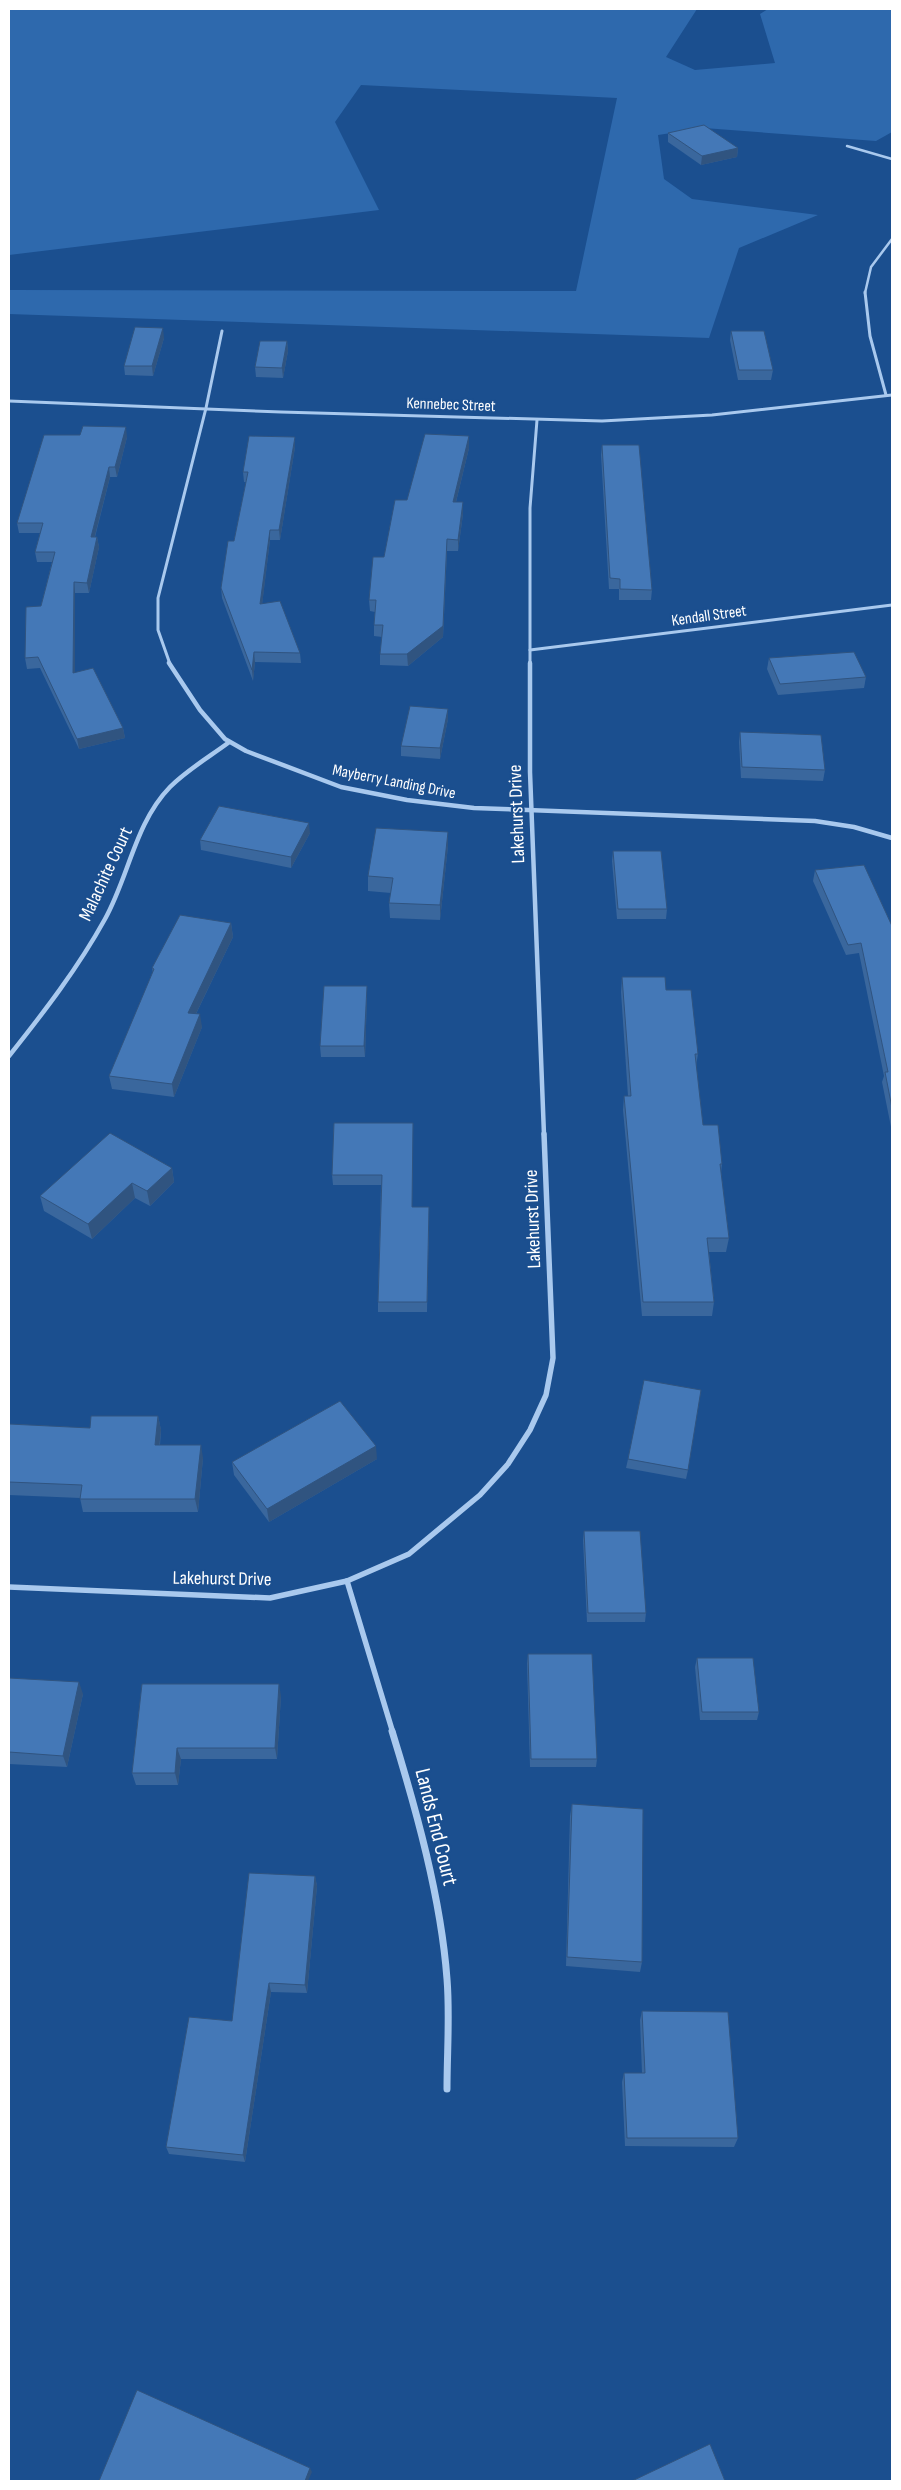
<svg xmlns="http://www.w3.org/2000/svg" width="901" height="2490" font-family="'Sofia Sans Condensed',sans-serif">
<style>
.green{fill:#2e69ad}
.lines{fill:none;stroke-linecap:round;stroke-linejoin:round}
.street-far4{stroke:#a9c9ee;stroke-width:2.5}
.street-far3{stroke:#a9c9ee;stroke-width:3}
.street-far2{stroke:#a9c9ee;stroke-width:4.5}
.street-far1{stroke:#a9c9ee;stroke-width:5.5}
.street{stroke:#a9c9ee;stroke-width:7}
.wall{fill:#3a679d}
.shaded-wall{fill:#305480}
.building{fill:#4478b7;stroke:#305480}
.labels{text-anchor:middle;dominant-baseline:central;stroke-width:4.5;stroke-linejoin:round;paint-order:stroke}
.far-street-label{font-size:16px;fill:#fff;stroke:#1b4f8f}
.street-label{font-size:19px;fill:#fff;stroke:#1b4f8f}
.near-street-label{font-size:22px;fill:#fff;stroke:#1b4f8f}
</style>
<rect width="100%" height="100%" fill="#1b4f8f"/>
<polygon class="green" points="9,9 697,9 666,57 695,70 775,63 760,14 768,9 892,9 892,132 876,141 704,128 658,135 664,179 692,199 818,215 739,248 709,338 9,314 9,290 576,291 617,98 361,85 335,122 379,210 9,255"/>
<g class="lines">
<g class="street-far4">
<polyline points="847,146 892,159"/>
<polyline points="865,293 871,267 892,239"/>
</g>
<g class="street-far3">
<polyline points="865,292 870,336 886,395"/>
<polyline points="9,401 281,412 602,421 712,415 892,395"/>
<polyline points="530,650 892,605"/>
<polyline points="170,664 158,630 158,598 206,408 222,331"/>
<polyline points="530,664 530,508 537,420"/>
</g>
<g class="street-far2">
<polyline points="169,663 200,710 225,739 246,751 341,787 407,800 474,808 815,821 854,827 892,838"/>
<polyline points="530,663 530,772 544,1135"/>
<path d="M9,1056C44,1012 78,968 105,919C129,876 135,823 170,787C187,770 209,757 228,743"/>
</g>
<g class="street-far1">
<polyline points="347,1581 393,1733"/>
<polyline points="9,1587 270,1598 347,1581 409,1554 480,1495 508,1464 530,1430 546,1395 553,1358 544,1134"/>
</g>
<path class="street" d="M392,1731C416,1809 441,1898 447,1979C450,2015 447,2053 447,2089"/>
</g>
<g class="wall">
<polygon points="668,133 738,148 737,157 701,165 668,142"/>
<polygon points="731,331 773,370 771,380 738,380 730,340"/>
<polygon points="164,338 153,376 125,375 124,366"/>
<polygon points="287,341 288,351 283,378 256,377 255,367"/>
<polygon points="127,437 117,477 110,477 95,537 97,537 99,547 89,593 75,593 75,672 123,728 125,738 79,749 40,668 27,669 25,658 41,606 52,562 37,562 35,552 40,533 19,533 17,523"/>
<polygon points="295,437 295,447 280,540 270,540 262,604 300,653 301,663 255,662 253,681 222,598 221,588 234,541 246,482 244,482 243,472"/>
<polygon points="602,445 652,590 651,600 619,600 619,589 609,589 601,455"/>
<polygon points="469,448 456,502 463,514 458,551 447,551 443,637 408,666 380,665 380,654 382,637 374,636 374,625 375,612 370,611 369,600 384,557 407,500"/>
<polygon points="769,658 866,677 864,688 778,695 767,669"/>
<polygon points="448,719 440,759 401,756 401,746"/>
<polygon points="740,732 825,770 823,781 741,778 739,742"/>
<polygon points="310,833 291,868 201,850 200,840"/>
<polygon points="448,846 440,920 390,918 389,903 391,893 368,891 368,876"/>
<polygon points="613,851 667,909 666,919 617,919 612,861"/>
<polygon points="815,870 892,926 892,1132 882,1082 884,1076 859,953 846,955 813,881"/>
<polygon points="231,923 233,937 196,1014 202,1027 174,1097 112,1089 109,1076 153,973 152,968"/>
<polygon points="622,977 666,990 698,1054 696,1066 703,1125 722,1164 721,1173 729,1238 726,1252 709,1252 714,1302 712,1316 642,1316 623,1110 624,1096 628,1096 621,992"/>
<polygon points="367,986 367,996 365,1057 321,1057 320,1046"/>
<polygon points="334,1123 412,1207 429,1217 427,1312 378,1312 378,1302 381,1185 333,1185 332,1175"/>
<polygon points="172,1168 174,1182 150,1206 135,1198 92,1239 44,1211 40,1196"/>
<polygon points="158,1416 161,1430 160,1445 203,1458 198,1512 83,1512 80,1498 9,1495 9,1424 90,1428"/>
<polygon points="377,1459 269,1522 234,1475 232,1462"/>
<polygon points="628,1459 688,1470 686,1479 626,1468"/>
<polygon points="584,1531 646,1613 645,1622 587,1622 583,1540"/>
<polygon points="528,1654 597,1759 596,1767 530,1767 527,1663"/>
<polygon points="697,1658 759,1712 757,1720 700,1720 695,1667"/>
<polygon points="9,1678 83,1694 67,1767 9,1764"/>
<polygon points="142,1684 281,1696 277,1759 181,1759 178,1785 136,1785 132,1773"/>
<polygon points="572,1804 642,1962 640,1972 566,1966 570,1816"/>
<polygon points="315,1876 317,1886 307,1993 271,1992 245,2162 169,2154 166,2147 232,2021"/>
<polygon points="642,2011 738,2138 734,2147 625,2146 622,2082 624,2073 642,2073 640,2020"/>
</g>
<g class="shaded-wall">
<polygon points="738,148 737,157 701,165 702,156"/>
<polygon points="163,328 164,338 153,376 152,366"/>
<polygon points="287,341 288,351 283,378 282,368"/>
<polygon points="126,427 127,437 117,477 115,467"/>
<polygon points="469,436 469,448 453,514 453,502"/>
<polygon points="295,437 295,447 280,540 279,530"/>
<polygon points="109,467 110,477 92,547 91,537"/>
<polygon points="463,502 463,514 458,551 458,540"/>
<polygon points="270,530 270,540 261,614 260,604"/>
<polygon points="97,537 99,547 89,593 87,583"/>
<polygon points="447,539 443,637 408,666 407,654"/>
<polygon points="74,582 75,593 75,683 73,673"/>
<polygon points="254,652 255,662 253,681 252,670"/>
<polygon points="448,709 448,719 440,759 440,748"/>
<polygon points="123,728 125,738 79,749 77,739"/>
<polygon points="309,823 310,833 291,868 291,857"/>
<polygon points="448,832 448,846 440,920 440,905"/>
<polygon points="231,923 233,937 190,1026 188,1013"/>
<polygon points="367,986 367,996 365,1057 364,1046"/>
<polygon points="200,1014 202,1027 174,1097 172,1084"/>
<polygon points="172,1168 174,1182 150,1206 147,1191"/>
<polygon points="132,1183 135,1198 92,1239 88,1224"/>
<polygon points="158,1416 161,1430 158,1458 155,1445"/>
<polygon points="201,1445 203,1458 198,1512 195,1499"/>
<polygon points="376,1446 377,1459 269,1522 267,1509"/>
<polygon points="79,1682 83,1694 67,1767 63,1756"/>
<polygon points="279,1684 281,1696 277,1759 275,1748"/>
<polygon points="177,1748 181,1759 178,1785 175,1773"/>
<polygon points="315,1876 317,1886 307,1993 305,1985"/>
<polygon points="269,1983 271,1992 245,2162 243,2155"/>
<polygon points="310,2468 312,2472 308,2481 305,2481"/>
</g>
<g class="building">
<polygon points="704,125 738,148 702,156 668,133"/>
<polygon points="135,327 163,328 152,366 124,366"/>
<polygon points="731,331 764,331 773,370 739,370"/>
<polygon points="260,341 287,341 282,368 255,367"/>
<polygon points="83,426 126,427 115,467 109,467 91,537 97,537 87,583 74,582 73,673 93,668 123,728 77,739 38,657 25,658 26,607 41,606 55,552 35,552 43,523 17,523 44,435 80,435"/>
<polygon points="425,434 469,436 453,502 463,502 458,540 447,539 443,626 407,654 380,654 383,625 374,625 376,600 369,600 373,557 384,557 395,500 407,500"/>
<polygon points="249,436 295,437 279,530 270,530 260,604 280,601 300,653 254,652 252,670 221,588 228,541 234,541 248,472 243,472"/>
<polygon points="602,445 639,445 652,590 620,589 620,579 610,578"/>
<polygon points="854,652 866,677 780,684 769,658"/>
<polygon points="410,706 448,709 440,748 401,746"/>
<polygon points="740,732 821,735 825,770 742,767"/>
<polygon points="219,806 309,823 291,857 200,840"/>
<polygon points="376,828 448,832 440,905 389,903 393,878 368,876"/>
<polygon points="613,851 661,851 667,909 618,909"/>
<polygon points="864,865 892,926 892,1108 885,1072 888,1072 861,943 848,945 815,870"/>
<polygon points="180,915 231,923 188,1013 200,1014 172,1084 109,1076 154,969 152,968"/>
<polygon points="622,977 665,977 666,990 691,990 698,1054 695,1054 703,1125 718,1125 722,1164 720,1164 729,1238 707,1238 714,1302 643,1302 624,1096 631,1096"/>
<polygon points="324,986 367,986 364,1046 320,1046"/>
<polygon points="334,1123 413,1123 412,1207 429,1207 427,1302 378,1302 382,1175 332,1175"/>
<polygon points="110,1133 172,1168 147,1191 132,1183 88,1224 40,1196"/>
<polygon points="644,1380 701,1390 688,1470 628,1459"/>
<polygon points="340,1401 376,1446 267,1509 232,1462"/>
<polygon points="91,1416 158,1416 155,1445 201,1445 195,1499 80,1499 82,1485 9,1482 9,1424 90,1428"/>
<polygon points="584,1531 640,1531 646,1613 588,1613"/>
<polygon points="528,1654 592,1654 597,1759 531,1759"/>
<polygon points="697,1658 753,1658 759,1712 702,1712"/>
<polygon points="9,1678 79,1682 63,1756 9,1752"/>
<polygon points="142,1684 279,1684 275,1748 177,1748 175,1773 132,1773"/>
<polygon points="572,1804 643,1809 642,1962 567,1957"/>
<polygon points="249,1873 315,1876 305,1985 269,1983 243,2155 166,2147 189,2017 232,2021"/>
<polygon points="642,2011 728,2012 738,2138 627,2138 624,2073 645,2073"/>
<polygon points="137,2390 310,2468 305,2481 99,2481"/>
<polygon points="710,2444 725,2481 632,2481"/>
</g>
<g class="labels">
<g class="far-street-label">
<text transform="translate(451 405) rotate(2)">Kennebec Street</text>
<text transform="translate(709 616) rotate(-8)">Kendall Street</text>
<text transform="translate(394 782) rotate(11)">Mayberry Landing Drive</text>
</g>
<g class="street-label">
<text transform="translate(517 814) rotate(-92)">Lakehurst Drive</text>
<text transform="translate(106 874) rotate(-65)">Malachite Court</text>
<text transform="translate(533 1219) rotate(-92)">Lakehurst Drive</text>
<text transform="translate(222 1579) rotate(1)">Lakehurst Drive</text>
</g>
<g class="near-street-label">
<text transform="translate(436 1827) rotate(76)">Lands End Court</text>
</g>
</g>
<rect width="901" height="2490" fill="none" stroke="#ffffff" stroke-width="20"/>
</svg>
